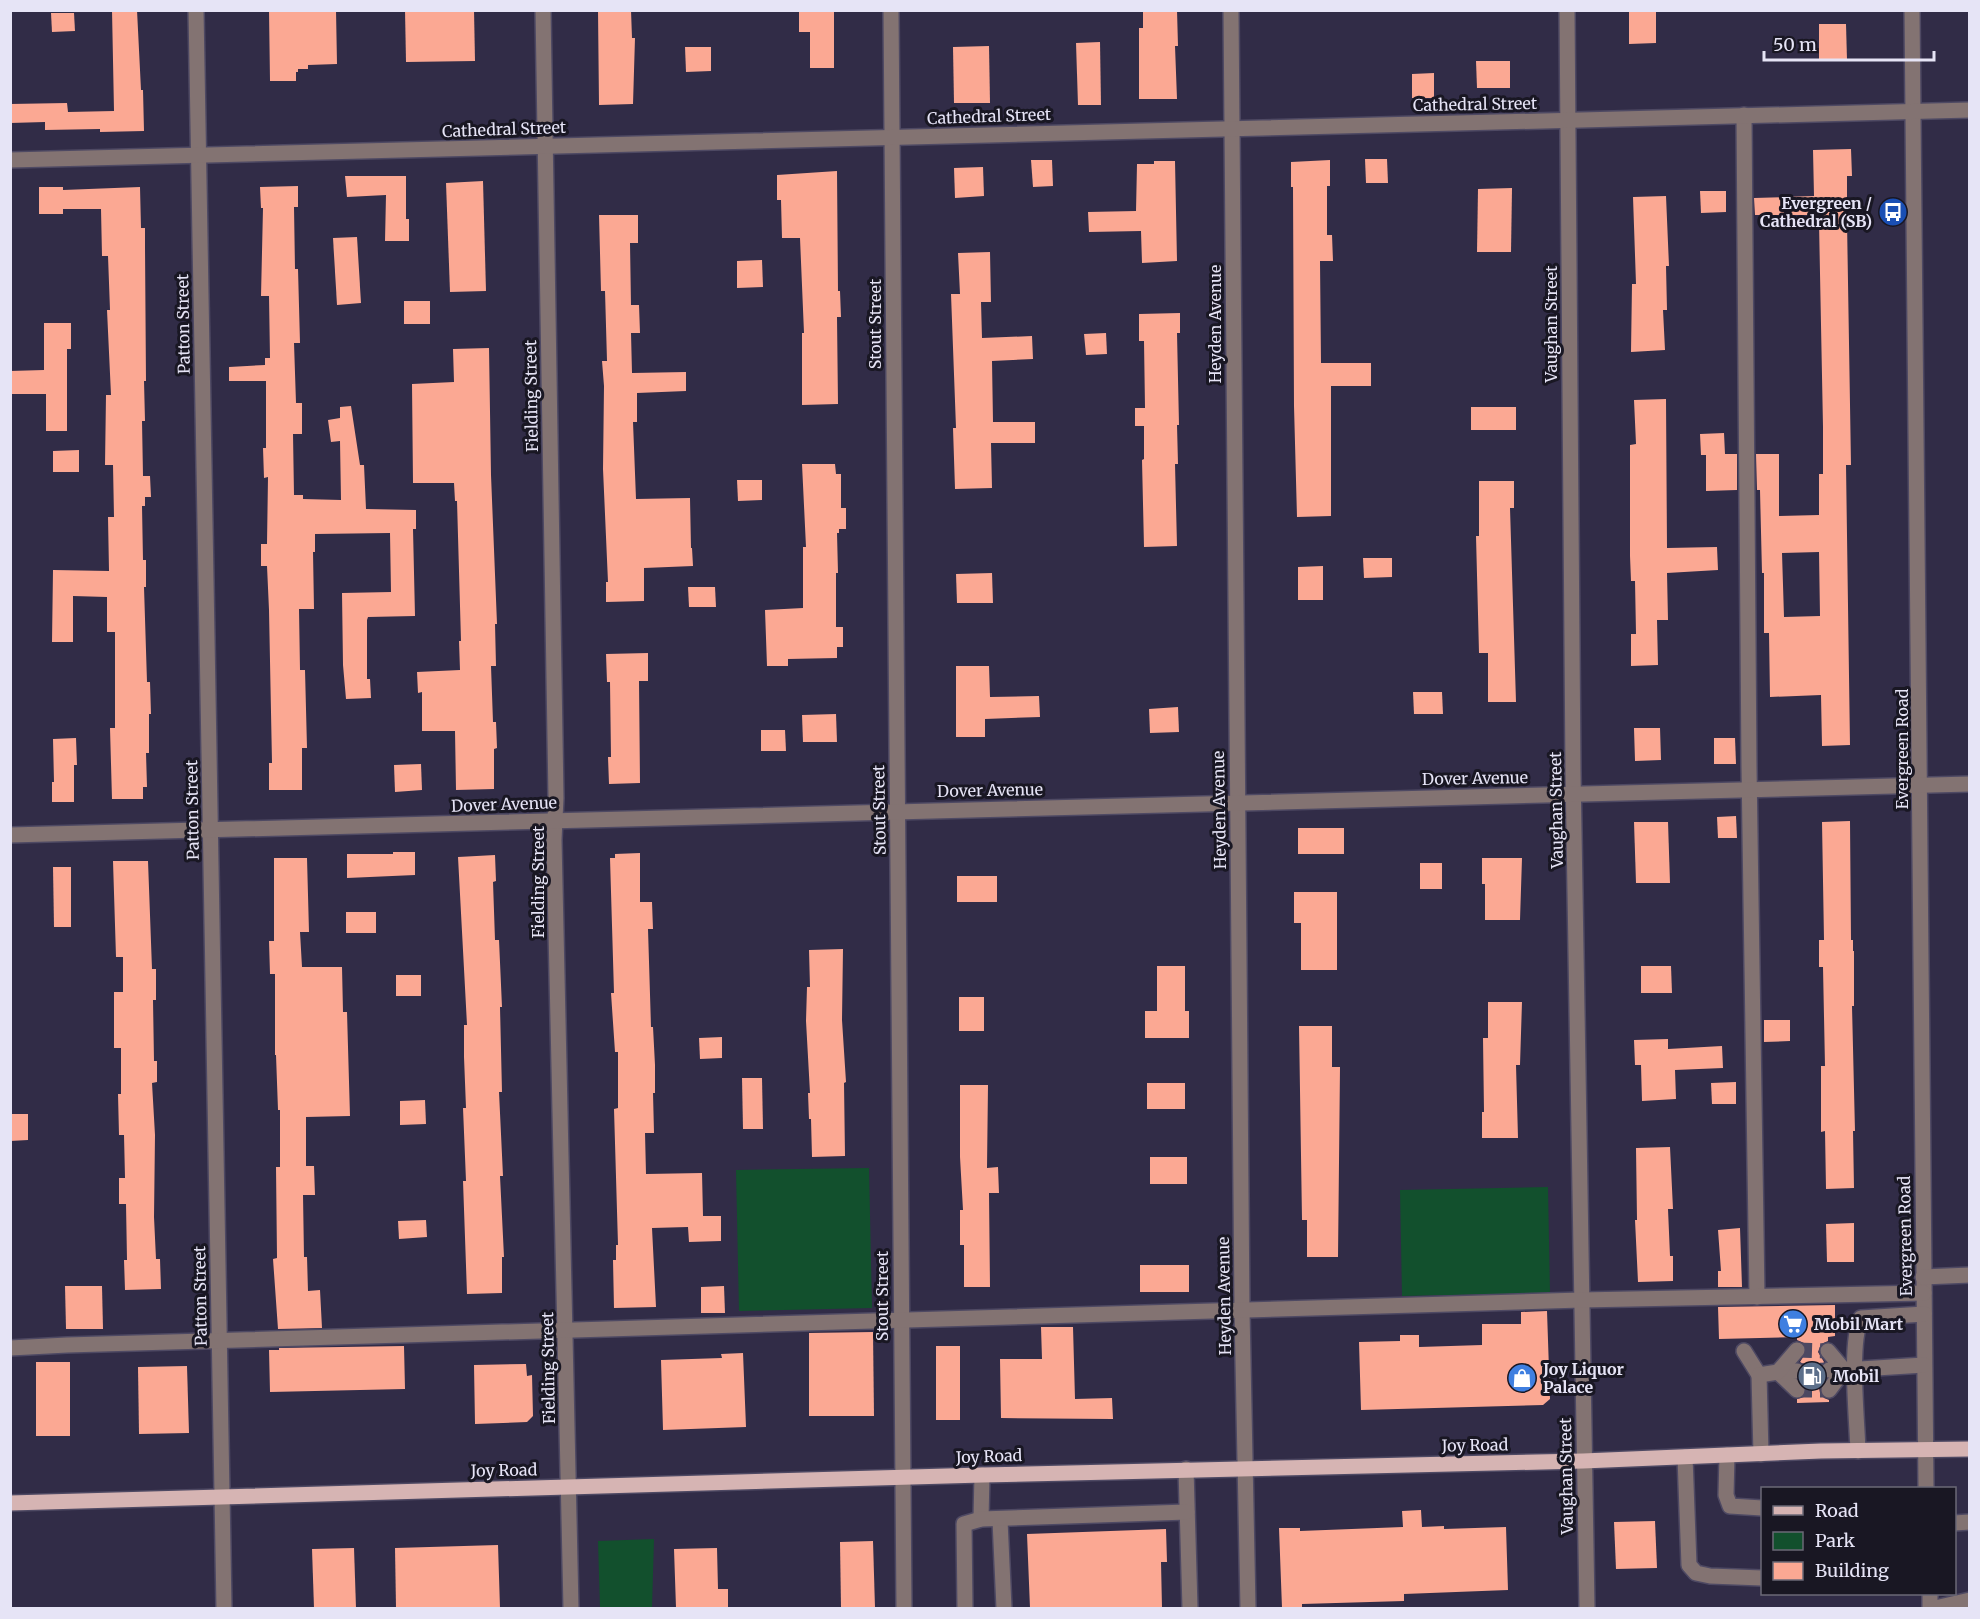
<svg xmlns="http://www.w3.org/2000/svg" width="1980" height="1619" font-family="Merriweather,serif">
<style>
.green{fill:#12502d}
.building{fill:#fba893;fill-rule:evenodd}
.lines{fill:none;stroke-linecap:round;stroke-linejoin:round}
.minor-tunnel{stroke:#4c4861;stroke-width:15;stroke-dasharray:15 8;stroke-linecap:butt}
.minor-casing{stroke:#4e4963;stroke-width:18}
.major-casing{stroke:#4e4963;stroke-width:18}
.minor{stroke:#837372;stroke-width:15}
.major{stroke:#d6b4b3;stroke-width:15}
.labels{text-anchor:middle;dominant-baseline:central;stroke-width:6;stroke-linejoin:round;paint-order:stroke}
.street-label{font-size:16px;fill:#e6e4f6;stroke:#191723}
.poi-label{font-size:16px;font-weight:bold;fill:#e6e4f6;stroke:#191723;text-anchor:start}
</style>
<rect width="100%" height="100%" fill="#312c47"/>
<g class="green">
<polygon points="869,1168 872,1308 739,1311 736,1170"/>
<polygon points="1548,1187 1550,1293 1402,1296 1400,1190"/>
<polygon points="654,1539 652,1608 600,1608 598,1541"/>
</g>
<g class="building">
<polygon points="112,10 137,10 141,90 143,90 144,131 100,132 100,129 45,130 45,122 10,123 10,104 67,103 68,112 114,111"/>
<polygon points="269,10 336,10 337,64 308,65 308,69 298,69 298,72 296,72 296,81 270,81"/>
<polygon points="405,10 474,10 475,61 406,62"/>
<polygon points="598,10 631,10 632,38 635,38 633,104 599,105"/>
<polygon points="799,10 834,10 834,68 810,68 810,32 799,32"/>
<polygon points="1143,10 1177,10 1178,46 1175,46 1177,99 1139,99 1139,28 1143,28"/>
<polygon points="1656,10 1656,43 1629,44 1629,11"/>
<polygon points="51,13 74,13 75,31 52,32"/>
<polygon points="1819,24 1846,24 1847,60 1819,60"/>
<polygon points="1100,42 1101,105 1078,105 1076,43"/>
<polygon points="989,46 990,103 954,103 953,47"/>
<polygon points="685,47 711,47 711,71 686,72"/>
<polygon points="1476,61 1510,61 1510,88 1477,88"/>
<polygon points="1434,73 1434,98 1412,98 1412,74"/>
<path d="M1851,149L1852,176H1847V221L1851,465H1846L1850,745L1822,746L1821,695L1770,697L1769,633H1764V573H1762L1760,490H1757L1756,454H1779V516L1819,515V474H1823V427L1819,222H1810V215H1755L1754,198L1814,196L1813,150ZM1819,552L1820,616L1784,617L1782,553Z"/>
<polygon points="1365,159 1387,159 1388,183 1366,183"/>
<polygon points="1031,160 1052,160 1053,186 1033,187"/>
<polygon points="1330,160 1330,186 1327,186 1327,235 1332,235 1333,261 1320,261 1321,363 1371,363 1371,386 1331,386 1331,516 1297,517 1294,406 1293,187 1291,187 1291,162"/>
<polygon points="1154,161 1175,161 1177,261 1142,263 1141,231 1089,232 1088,212 1136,211 1137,164 1154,164"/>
<polygon points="983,167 984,196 955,198 954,168"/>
<polygon points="837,171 838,291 840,291 841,317 837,317 838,404 802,405 802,333 804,333 800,238 782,238 781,200 777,200 777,175"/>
<polygon points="345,176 406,176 406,219 409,219 409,241 385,241 386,195 347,197"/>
<polygon points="483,181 486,291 450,292 446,183"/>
<polygon points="298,186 298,207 294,207 295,269 298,269 300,343 294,343 296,403 302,403 302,434 293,434 294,495 303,495 303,499 341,500 340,441 331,442 328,420 340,418 340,407 351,406 360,465 364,465 366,509 416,510 416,529 413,529 415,616 368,617 367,620 367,679 370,679 371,698 346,699 343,665 342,593 391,592 390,533 315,534 315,552 313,552 314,609 299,609 300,670 305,670 307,748 302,748 302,790 269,790 269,763 272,763 269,610 267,566 261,566 261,544 267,544 268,477 264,478 263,448 266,448 266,381 229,381 229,367 265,365 265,358 270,358 269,296 261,296 263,208 261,208 260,187"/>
<polygon points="39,187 63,187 63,190 140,187 141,228 145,228 145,247 146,381 144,381 145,421 142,421 143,476 150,476 151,497 145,497 145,506 142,506 143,560 146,560 146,587 144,587 147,682 150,682 151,714 149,714 149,753 146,753 147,787 143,787 143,799 112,799 110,728 115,728 115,632 107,632 107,597 73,596 73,642 52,642 53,570 109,571 108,517 114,517 113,465 105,465 106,395 111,395 107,310 110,310 108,256 102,256 101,209 63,209 63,214 39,214"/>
<polygon points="1512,188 1511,252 1477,252 1478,189"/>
<polygon points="1700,191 1726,191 1726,212 1701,213"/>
<polygon points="1666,196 1669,266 1666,266 1667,310 1663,310 1665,350 1631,352 1632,284 1636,284 1633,197"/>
<polygon points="599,215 638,215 638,243 630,243 631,305 639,305 640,333 631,333 632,373 686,372 686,391 637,393 637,422 633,422 636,499 690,498 691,548 692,548 693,566 644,568 644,601 606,602 606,582 608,582 603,469 604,386 602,361 607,361 605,291 601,291"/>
<polygon points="357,237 361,303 337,305 333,238"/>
<polygon points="990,252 991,302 981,302 982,338 1032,336 1033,359 992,361 993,422 1035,422 1035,443 991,443 992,488 955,489 953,428 956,428 951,294 960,294 958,253"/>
<polygon points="762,260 763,287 737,288 737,261"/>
<rect x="404" y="301" width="26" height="23"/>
<polygon points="1180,313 1180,333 1177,333 1179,425 1177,425 1178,464 1175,464 1177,546 1144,547 1142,460 1144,459 1144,426 1135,426 1135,408 1145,408 1144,341 1139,341 1139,314"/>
<polygon points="44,323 71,323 71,349 67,349 67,431 46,431 46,394 10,394 10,371 44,370"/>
<polygon points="1106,333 1107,354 1086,355 1084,334"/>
<polygon points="489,348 491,475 497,624 495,624 496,666 491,666 493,722 496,722 497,748 494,749 494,789 456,790 455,731 422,731 422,692 418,693 417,672 460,670 459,641 461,641 457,501 455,501 454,483 413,483 412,384 454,382 453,349"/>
<polygon points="1666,399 1667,548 1717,547 1718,570 1667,573 1668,620 1657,620 1658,665 1631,666 1631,634 1636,634 1635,581 1631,581 1630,556 1630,445 1636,444 1634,400"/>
<rect x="1471" y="407" width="45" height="23"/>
<polygon points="1724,433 1725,454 1737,454 1737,490 1706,491 1706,455 1701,455 1700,434"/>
<polygon points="79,450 79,472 53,472 53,451"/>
<polygon points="802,464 835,464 836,474 841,474 841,508 846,508 846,529 839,529 839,533 837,533 838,573 836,573 836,627 843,627 843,647 837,647 837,658 788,659 788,666 767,666 765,610 803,608 803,547 806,547"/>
<polygon points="737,480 762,480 762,500 738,501"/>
<polygon points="1479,481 1514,481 1514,508 1510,508 1516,702 1488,702 1488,653 1479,653 1476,536 1479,536"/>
<polygon points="1363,558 1392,558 1392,577 1364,578"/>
<polygon points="1323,566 1323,600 1298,600 1298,567"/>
<polygon points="992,573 993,603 957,603 956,574"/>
<polygon points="688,587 715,587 716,607 689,607"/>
<polygon points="648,653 648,681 639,681 640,783 609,784 608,757 611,757 610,682 607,682 606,654"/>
<polygon points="956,666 989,666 990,697 1039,696 1040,717 985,719 985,737 956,737"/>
<polygon points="1413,692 1442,692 1443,714 1414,714"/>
<polygon points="1178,707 1179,732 1150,733 1149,709"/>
<polygon points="836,714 837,742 803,742 802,715"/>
<polygon points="1634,728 1660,728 1661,760 1635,761"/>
<polygon points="761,730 785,730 786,751 761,751"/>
<polygon points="76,738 77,765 74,765 74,802 52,802 52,782 54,782 53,739"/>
<polygon points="1714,738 1735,738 1736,764 1714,764"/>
<polygon points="421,764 422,790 395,792 394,765"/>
<polygon points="1736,816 1737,838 1718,838 1717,817"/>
<polygon points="1850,821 1851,940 1853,940 1853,951 1854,951 1854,1006 1852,1006 1855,1131 1853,1131 1854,1188 1826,1189 1825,1131 1821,1132 1821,1066 1825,1066 1823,967 1819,967 1819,940 1824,940 1822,822"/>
<polygon points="1634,822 1668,822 1670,883 1636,883"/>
<rect x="1298" y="828" width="46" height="26"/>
<polygon points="393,852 415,852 415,875 347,878 347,854 393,854"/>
<polygon points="640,853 640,902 652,902 653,929 648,929 651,1027 653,1027 655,1065 655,1093 653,1093 654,1133 645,1133 646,1174 702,1173 703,1216 721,1216 721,1241 689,1242 688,1227 652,1228 656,1307 614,1308 613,1260 616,1260 616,1245 618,1245 614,1109 618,1108 618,1052 615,1052 611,993 614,993 610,858 615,858 615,854"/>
<polygon points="495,855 496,881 493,882 495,940 499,940 502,1007 500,1007 502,1092 499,1092 503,1176 500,1176 504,1257 502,1257 502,1293 467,1294 463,1181 466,1181 463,1108 466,1108 464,1057 464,1025 467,1025 458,857"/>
<polygon points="274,858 307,858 309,932 300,932 302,967 342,967 343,1012 347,1012 350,1116 306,1117 306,1166 314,1166 315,1195 303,1195 304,1257 307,1257 308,1291 320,1290 322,1328 278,1329 273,1259 277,1258 276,1167 280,1167 280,1110 278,1110 276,1055 275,1055 275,974 270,974 269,941 274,941"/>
<polygon points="1482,858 1522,858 1520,920 1485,920 1485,884 1482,884"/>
<polygon points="113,861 148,861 152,969 156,969 156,1000 153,1000 154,1061 157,1061 157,1082 152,1083 155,1135 154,1217 156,1259 160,1259 161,1289 125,1290 124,1260 127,1260 126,1204 119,1204 119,1178 125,1178 124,1135 119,1135 118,1094 121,1094 121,1048 114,1048 114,992 123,992 123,957 116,957"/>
<rect x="1420" y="863" width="22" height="26"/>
<polygon points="53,867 71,867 71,927 54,927"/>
<rect x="957" y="876" width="40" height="26"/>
<polygon points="1294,892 1337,892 1337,970 1301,970 1301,923 1294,923"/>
<rect x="346" y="912" width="30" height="21"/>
<polygon points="843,949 842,1020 846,1082 844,1083 845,1156 812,1157 811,1119 809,1119 808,1093 810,1093 806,1021 807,987 810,987 809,950"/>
<polygon points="1157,966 1185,966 1185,1011 1189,1011 1189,1038 1145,1038 1145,1011 1157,1011"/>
<polygon points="1641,966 1671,966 1672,993 1641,993"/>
<rect x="396" y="975" width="25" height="21"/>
<rect x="959" y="997" width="25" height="34"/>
<polygon points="1488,1002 1522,1002 1520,1065 1516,1065 1518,1138 1482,1138 1482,1112 1484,1112 1483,1038 1488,1038"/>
<polygon points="1764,1020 1790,1020 1790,1041 1764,1042"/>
<polygon points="1299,1026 1332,1026 1332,1067 1340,1067 1338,1257 1307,1257 1307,1220 1302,1220"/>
<polygon points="722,1037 722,1058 700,1059 699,1038"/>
<polygon points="1668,1039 1668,1049 1722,1046 1723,1068 1675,1070 1676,1099 1642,1101 1641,1065 1635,1065 1634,1040"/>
<polygon points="742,1078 762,1078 763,1129 743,1129"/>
<polygon points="1736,1082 1736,1104 1712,1104 1711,1083"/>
<rect x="1147" y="1083" width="38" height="26"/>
<polygon points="960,1085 988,1085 987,1168 998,1167 999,1193 989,1193 990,1287 964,1287 964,1245 960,1245 960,1210 963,1210 960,1157"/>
<polygon points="425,1100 426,1124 400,1125 400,1101"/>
<polygon points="10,1114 28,1114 28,1140 10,1141"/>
<polygon points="1670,1147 1673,1209 1668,1209 1670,1256 1673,1256 1673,1281 1638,1282 1635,1220 1637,1220 1636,1148"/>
<rect x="1150" y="1157" width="37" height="27"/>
<polygon points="426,1220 427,1237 399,1239 398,1221"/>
<polygon points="1854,1223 1854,1262 1827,1262 1826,1224"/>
<polygon points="1740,1228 1742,1287 1718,1287 1718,1271 1721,1271 1718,1230"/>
<rect x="1140" y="1265" width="49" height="27"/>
<polygon points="65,1286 102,1286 103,1329 66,1329"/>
<polygon points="724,1286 725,1313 701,1313 701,1287"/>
<polygon points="1835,1305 1835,1336 1828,1337 1828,1341 1821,1344 1818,1352 1824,1362 1819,1371 1825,1379 1819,1388 1820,1393 1824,1398 1829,1400 1829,1402 1797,1403 1797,1399 1804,1397 1807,1392 1806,1387 1800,1380 1805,1376 1807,1370 1805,1365 1800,1362 1807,1351 1804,1343 1797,1340 1797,1337 1719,1339 1718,1307"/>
<polygon points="1547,1311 1550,1399 1543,1405 1361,1410 1359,1342 1400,1341 1400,1335 1419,1335 1419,1347 1482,1345 1482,1324 1521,1324 1521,1312"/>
<polygon points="1041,1327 1073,1327 1075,1399 1112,1398 1113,1419 1001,1418 1000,1359 1042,1359"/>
<polygon points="873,1332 874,1416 809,1416 809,1333"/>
<polygon points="404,1346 405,1389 270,1392 269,1350 279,1350 279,1348"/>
<rect x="936" y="1346" width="24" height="74"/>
<polygon points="743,1353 746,1427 663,1430 661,1360 722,1358 721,1354"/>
<rect x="36" y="1362" width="34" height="74"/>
<polygon points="526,1364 527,1376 532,1375 533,1416 527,1422 475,1424 474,1365"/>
<polygon points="187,1366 189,1433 139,1434 138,1367"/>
<polygon points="1421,1510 1422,1527 1444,1526 1444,1529 1506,1527 1508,1590 1404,1594 1404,1601 1302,1604 1302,1608 1282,1608 1279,1528 1300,1528 1300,1531 1403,1527 1402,1511"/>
<polygon points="1655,1521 1657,1568 1616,1569 1614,1522"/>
<polygon points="1166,1529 1167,1562 1161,1562 1162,1608 1030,1608 1027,1534"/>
<polygon points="873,1541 875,1608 841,1608 840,1542"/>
<polygon points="498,1545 500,1608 396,1608 395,1548"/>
<polygon points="354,1548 356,1608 314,1608 312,1549"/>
<polygon points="717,1548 718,1589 728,1589 728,1608 676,1608 674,1549"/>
</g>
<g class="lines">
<g class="minor-tunnel">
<polyline points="1797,1350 1828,1351"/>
<polyline points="1797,1371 1829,1370"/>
<polyline points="1797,1390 1829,1390"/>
</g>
<g class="minor-casing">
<g id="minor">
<polyline points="196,10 224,1608"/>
<polyline points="543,10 556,798 554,840 571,1608"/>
<polyline points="891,10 904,1608"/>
<polyline points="1231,10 1242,1311 1248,1608"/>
<polyline points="1567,10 1573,772 1587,1608"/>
<polyline points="1912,10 1926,1488"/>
<polyline points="1744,115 1749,767 1757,1297"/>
<polyline points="10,160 1970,110"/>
<polyline points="10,835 1970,784"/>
<polyline points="1923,1277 1970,1275"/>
<polyline points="10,1348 67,1345 1581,1300 1924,1293"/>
<polyline points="1744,1351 1759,1375"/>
<polyline points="1828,1351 1844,1370 1829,1370"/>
<polyline points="1797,1371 1778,1372 1797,1390"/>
<polyline points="1829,1390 1844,1370 1924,1365"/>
<path d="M1858,1451C1857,1419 1849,1344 1861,1318L1924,1314"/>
<polyline points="1761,1454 1759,1375 1778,1372 1797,1350"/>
<polyline points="1727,1455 1726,1495 1730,1506 1762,1508"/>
<polyline points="1685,1457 1689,1565 1696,1573 1710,1576 1762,1578"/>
<polyline points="1186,1469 1190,1608"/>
<polyline points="981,1519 982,1475"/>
<polyline points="1000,1520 1004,1608"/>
<polyline points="1954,1523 1970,1522"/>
<polyline points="1930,1594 1930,1608"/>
<polyline points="965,1608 964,1524 981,1519 1187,1512"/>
<polyline points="1935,1608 1970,1600"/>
</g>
</g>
<g class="major-casing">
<polyline id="major" points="10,1503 982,1475 1583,1461 1821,1451 1970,1449"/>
</g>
<use href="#minor" class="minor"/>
<use href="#major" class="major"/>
</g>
<defs>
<g id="bus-disc" transform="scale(1.5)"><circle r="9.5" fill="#1a4fb4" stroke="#191723"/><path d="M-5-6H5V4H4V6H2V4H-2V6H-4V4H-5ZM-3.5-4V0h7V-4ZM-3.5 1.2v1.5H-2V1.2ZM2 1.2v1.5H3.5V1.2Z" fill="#fff"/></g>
<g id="supermarket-disc" transform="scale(1.5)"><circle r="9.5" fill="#3f7fe0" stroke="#191723"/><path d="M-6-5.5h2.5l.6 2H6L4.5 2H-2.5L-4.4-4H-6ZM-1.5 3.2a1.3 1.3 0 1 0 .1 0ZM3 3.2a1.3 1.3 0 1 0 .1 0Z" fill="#fff"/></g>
<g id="fuel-disc" transform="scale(1.5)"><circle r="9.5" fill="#5c6f8a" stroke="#191723"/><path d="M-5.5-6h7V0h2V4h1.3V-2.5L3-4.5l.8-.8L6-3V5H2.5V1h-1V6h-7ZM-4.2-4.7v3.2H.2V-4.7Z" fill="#fff"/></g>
<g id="shop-disc" transform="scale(1.5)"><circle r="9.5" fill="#3f7fe0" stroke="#191723"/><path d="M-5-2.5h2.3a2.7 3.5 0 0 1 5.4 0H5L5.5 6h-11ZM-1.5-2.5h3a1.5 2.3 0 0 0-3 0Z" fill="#fff"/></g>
</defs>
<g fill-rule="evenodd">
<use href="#bus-disc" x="1893" y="212"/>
<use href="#supermarket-disc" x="1793" y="1324"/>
<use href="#fuel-disc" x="1812" y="1376"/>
<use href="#shop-disc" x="1522" y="1378"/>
</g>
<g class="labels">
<g class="street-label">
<text transform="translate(1475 104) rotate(-1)">Cathedral Street</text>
<text transform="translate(989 116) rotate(-2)">Cathedral Street</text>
<text transform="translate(504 129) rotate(-2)">Cathedral Street</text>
<text transform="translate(183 324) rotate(-91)">Patton Street</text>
<text transform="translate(875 324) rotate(-90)">Stout Street</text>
<text transform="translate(1215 324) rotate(-90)">Heyden Avenue</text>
<text transform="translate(1551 324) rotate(-90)">Vaughan Street</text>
<text transform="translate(531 396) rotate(-91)">Fielding Street</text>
<text transform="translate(1902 749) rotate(-90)">Evergreen Road</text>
<text transform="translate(1475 778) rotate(-1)">Dover Avenue</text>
<text transform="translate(990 790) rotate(-1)">Dover Avenue</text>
<text transform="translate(504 804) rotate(-2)">Dover Avenue</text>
<text transform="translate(192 810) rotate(-91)">Patton Street</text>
<text transform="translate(879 810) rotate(-91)">Stout Street</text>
<text transform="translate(1219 810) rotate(-91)">Heyden Avenue</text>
<text transform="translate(1556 810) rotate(-91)">Vaughan Street</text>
<text transform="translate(538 882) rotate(-90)">Fielding Street</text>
<text transform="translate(1905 1236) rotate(-91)">Evergreen Road</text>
<text transform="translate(200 1296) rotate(-91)">Patton Street</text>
<text transform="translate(882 1296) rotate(-90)">Stout Street</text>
<text transform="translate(1224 1296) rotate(-91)">Heyden Avenue</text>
<text transform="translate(548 1368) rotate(-91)">Fielding Street</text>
<text transform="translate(1475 1445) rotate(-1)">Joy Road</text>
<text transform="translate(989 1456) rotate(-2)">Joy Road</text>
<text transform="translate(504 1470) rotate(-1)">Joy Road</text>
<text transform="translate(1566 1476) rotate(-91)">Vaughan Street</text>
</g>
<g class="poi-label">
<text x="1872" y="203" text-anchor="end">Evergreen /<tspan x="1872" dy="18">Cathedral (SB)</tspan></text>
<text x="1814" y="1324">Mobil Mart</text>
<text x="1543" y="1369">Joy Liquor<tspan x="1543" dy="18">Palace</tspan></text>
<text x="1833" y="1376">Mobil</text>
</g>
</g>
<rect width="1980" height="1619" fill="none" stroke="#e6e4f6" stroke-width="24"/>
<rect x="1761" y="1487" width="195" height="108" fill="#191723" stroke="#6b6977" stroke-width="1.5"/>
<rect x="1773" y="1506" width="30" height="9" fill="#d6b4b3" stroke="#6b6977" stroke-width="1.5"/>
<text x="1815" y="1517" font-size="18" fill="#e6e4f6">Road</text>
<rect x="1773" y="1532" width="30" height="18" fill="#12502d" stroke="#6b6977" stroke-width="1.5"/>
<text x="1815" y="1547" font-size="18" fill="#e6e4f6">Park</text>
<rect x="1773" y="1562" width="30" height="18" fill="#fba893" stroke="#6b6977" stroke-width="1.5"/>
<text x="1815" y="1577" font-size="18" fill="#e6e4f6">Building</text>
<path d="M1764 51v9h170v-9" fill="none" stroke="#e6e4f6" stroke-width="3"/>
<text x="1773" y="51" font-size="18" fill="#e6e4f6" stroke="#191723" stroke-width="4.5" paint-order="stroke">50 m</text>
</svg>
